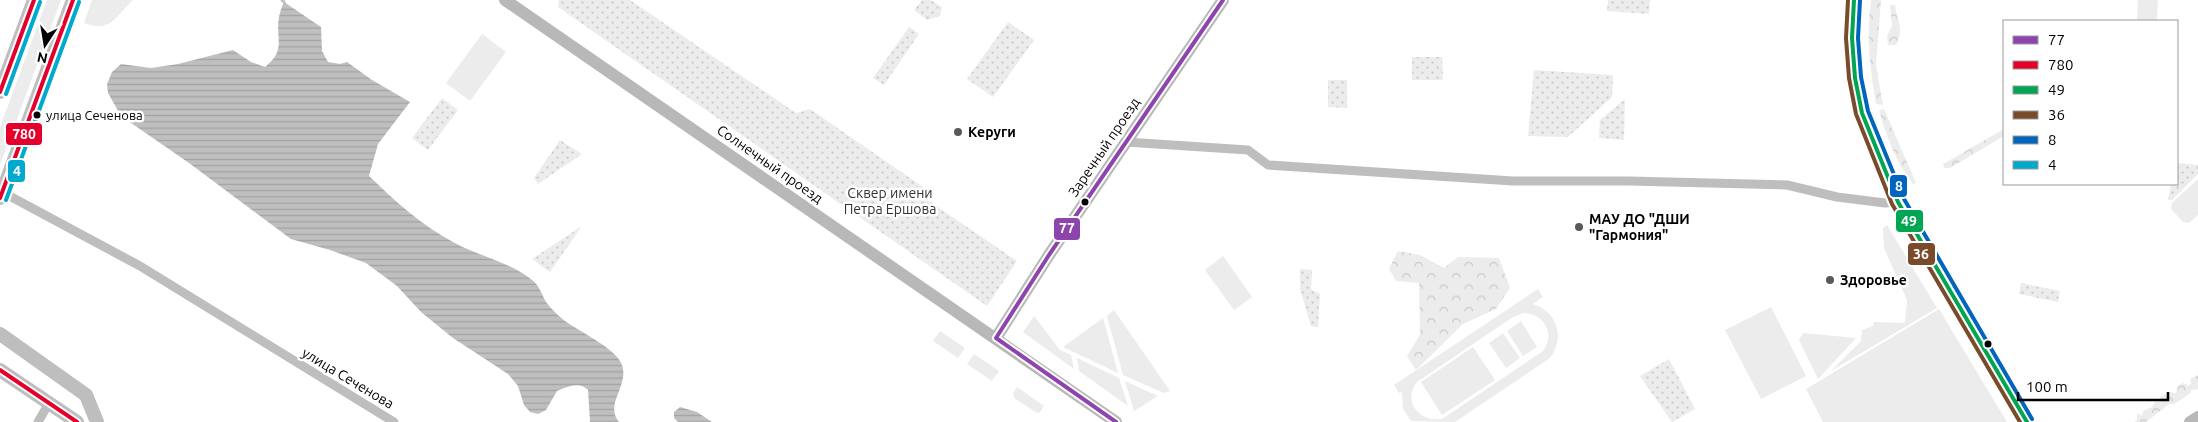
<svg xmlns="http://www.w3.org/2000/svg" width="2198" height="422" font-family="Ubuntu,sans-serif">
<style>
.grass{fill:#ececec;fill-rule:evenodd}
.forest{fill:url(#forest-crowns)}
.park{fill:url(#park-dots)}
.water{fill:url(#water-rules)}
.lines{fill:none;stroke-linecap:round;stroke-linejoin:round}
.stream{stroke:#bfbfbf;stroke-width:3}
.street{stroke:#bebebe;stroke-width:9}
.secondary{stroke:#b8b8b8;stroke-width:12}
.primary{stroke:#bebebe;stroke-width:14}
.bus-1-casing{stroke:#fff;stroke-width:8}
.bus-2-casing{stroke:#fff;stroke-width:8}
.bus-3-casing{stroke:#fff;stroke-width:8}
.bus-4-casing{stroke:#fff;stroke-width:8}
.bus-5-casing{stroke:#fff;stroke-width:8}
.bus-6-casing{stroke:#fff;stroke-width:8}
.bus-1{stroke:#8e44ad;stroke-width:4}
.bus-2{stroke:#e4002b;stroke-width:4}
.bus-3{stroke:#00a651;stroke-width:4}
.bus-4{stroke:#7a4b2a;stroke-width:4}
.bus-5{stroke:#0065bd;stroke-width:4}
.bus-6{stroke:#00a9ce;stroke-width:4}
.bus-dot{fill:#000;stroke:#fff;stroke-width:2}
.poi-dot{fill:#595959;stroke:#fff;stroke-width:2}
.labels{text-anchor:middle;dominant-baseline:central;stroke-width:5;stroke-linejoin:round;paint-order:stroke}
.bus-label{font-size:13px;fill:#000;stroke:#fff;text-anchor:start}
.poi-label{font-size:14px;font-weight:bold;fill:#000;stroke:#fff;text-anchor:start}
.street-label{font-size:14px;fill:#000;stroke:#fff}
.park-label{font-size:14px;fill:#333;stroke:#fff}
.line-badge{stroke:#fff;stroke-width:2}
.badge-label{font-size:14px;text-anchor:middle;font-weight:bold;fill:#fff}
</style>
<defs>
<pattern id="forest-crowns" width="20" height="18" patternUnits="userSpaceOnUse" patternTransform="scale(1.25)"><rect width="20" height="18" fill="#ececec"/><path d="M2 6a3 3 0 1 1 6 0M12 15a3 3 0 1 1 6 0" fill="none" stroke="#c9c9c9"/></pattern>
<pattern id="park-dots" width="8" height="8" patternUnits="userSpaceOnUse" patternTransform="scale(1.25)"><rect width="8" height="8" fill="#ececec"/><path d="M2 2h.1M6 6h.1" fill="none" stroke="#c9c9c9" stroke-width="1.8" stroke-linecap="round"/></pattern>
<pattern id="water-rules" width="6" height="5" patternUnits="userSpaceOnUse" patternTransform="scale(1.25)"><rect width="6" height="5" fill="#bfbfbf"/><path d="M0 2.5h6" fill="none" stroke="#a2a2a2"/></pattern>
</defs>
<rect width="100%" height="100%" fill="#fff"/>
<g class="grass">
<polygon points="47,0 61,0 0,165 0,127"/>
<path d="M92,0H133C115,17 111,33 84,23Z"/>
<polygon points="2138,0 2158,0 2157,20 2137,21"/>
<polygon points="482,34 506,52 470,101 446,83"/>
<polygon points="2198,179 2198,215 2189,223 2183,222 2171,209 2172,203"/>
<polygon points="1887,225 1937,308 1831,371 1861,341 1862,330 1873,326 1874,322 1905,323 1907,300 1884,248 1883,228"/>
<polygon points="1223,256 1252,297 1234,310 1205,270"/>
<path d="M1538,289L1543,297L1533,304C1558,312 1565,338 1550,358L1455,422L1411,421L1403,409L1402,392L1399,393L1394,385ZM1523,313C1544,313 1556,334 1543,351L1442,419C1419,422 1402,401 1417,382L1513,317Z"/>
<polygon points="1771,307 1806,376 1761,399 1725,330"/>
<polygon points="1939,309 2007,422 1823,422 1806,389"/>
<polygon points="1114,310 1170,391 1164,393 1123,375 1107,316"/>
<polygon points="1034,316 1060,350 1071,355 1074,369 1023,332"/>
<polygon points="1103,318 1118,373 1063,347"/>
<polygon points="1521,321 1537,347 1523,356 1507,331"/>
<polygon points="940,331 965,348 958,358 933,341"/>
<polygon points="1503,333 1520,358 1506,368 1489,343"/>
<polygon points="1803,333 1856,338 1818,379 1799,340"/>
<polygon points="1473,347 1495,380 1442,415 1421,382"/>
<polygon points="974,354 999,371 992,381 967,364"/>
<polygon points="1077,358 1119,378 1128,406 1079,371"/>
<polygon points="1125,381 1158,396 1134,411"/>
<polygon points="1017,387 1044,406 1040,412 1037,413 1014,398 1013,393"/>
</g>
<g class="forest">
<path d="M1871,0H1881L1876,66L1883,105L1876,104C1870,68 1866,36 1871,0Z"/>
<path d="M1890,5H1895C1897,23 1905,26 1896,45H1888L1887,36L1892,26Z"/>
<path d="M1884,109L1916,183L1913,184C1896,162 1886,136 1879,110Z"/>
<polygon points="2004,129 2004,136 1950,168 1944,168 1943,164"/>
<polygon points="1398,251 1420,255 1444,268 1458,257 1499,258 1510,288 1496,309 1463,324 1416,370 1407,356 1420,335 1419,283 1396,281 1389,269"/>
<polygon points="2198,375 2198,389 2191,390 2191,393 2174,404 2169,404 2146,422 2134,422 2137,420 2137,413 2142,416 2143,411 2152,407 2155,401 2159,402 2160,397 2169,392 2176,393 2178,386 2183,383 2189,386 2191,383 2190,379"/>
</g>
<g class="park">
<polygon points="559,0 630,0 796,113 810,109 923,187 923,197 1017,261 987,306 558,7"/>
<polygon points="922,0 931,0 942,7 940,16 927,20 914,10"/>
<polygon points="1608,0 1650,0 1649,14 1607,11"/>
<polygon points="1008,22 1034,40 993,97 967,79"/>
<polygon points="909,27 919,34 884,85 873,78"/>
<polygon points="1412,57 1442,57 1443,80 1412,80"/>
<polygon points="1534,70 1613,75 1612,97 1568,137 1528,136"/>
<polygon points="1328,80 1347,80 1347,108 1328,107"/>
<polygon points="442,98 458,110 428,150 412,138"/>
<polygon points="1625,99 1624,140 1599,138 1600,120"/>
<polygon points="560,140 582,154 538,184 534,178"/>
<polygon points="2177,163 2198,165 2198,174 2172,200 2168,200 2171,184 2177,184"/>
<polygon points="582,226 550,272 532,259"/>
<polygon points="1300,269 1312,270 1311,289 1320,294 1318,327 1311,326 1300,289"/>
<polygon points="2021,283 2060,291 2058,302 2019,294"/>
<polygon points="1669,359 1695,409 1672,422 1640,376"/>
</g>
<g class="water">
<path d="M284,2L321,27L322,51L328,62L340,64L347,62L372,80L410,102L378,144L369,176C395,201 421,225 453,242C478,256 510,262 532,280C539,285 542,295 546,302C551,309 559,316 565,321C579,331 612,347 620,361C633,383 603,403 619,422H590L588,390C579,381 567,387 557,391L546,410L538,414L530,412L524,405L518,386L508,374L453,338L421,312L397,286L366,263L330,250L291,239L189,163L121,116L108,93L107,84L112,72L121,64L151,68L178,64L233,50L251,62L265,67C287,50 275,38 279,17C280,12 282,6 284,2Z"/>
<polygon points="680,407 697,412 712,422 678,422 674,418 674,412"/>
</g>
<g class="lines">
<polyline class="stream" points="282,0 284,2"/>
<g class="street">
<polyline points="1126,142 1248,150 1268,165 1513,181 1629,181 1787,185 1837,197 1885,203 1898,202"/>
<polyline points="2,192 140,266 394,422"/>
<polyline points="38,422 49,403"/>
</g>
<g class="secondary">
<polyline points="505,0 1116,422"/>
<polyline points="1854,0 1852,38 1855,78 1862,113 1898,202 2027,422"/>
<polyline points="996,338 1049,255 1223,0"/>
<polyline points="2190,422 2198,417"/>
</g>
<g class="primary">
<polyline points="0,92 34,0"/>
<polyline points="0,198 73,0"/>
<polyline points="0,334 86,395 97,422"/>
<polyline points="0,370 77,422"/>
</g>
<g class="bus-1-casing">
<polyline id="bus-1" points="1116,422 996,338 1049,255 1223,0"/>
</g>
<g class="bus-2-casing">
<g id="bus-2">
<polyline points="0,92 34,0"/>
<polyline points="0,198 73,0"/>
<polyline points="0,370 77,422"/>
</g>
</g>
<g class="bus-3-casing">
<polyline id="bus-3" points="1854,0 1852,38 1855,78 1862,113 1898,202 2027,422"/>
</g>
<g class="bus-4-casing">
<polyline id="bus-4" points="1848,0 1846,38 1849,78 1856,114 1892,204 2020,422"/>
</g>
<g class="bus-5-casing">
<polyline id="bus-5" points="1860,0 1858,38 1861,77 1868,111 1904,199 2032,419"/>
</g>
<g class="bus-6-casing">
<g id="bus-6">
<polyline points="6,94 40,2"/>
<polyline points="6,200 79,2"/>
</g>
</g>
<use href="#bus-1" class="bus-1"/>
<use href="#bus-2" class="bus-2"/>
<use href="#bus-3" class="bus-3"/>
<use href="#bus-4" class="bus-4"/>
<use href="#bus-5" class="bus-5"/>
<use href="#bus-6" class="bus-6"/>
</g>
<g class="bus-dot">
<circle cx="37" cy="115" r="4.5"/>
<circle cx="1085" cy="202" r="4.5"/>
<circle cx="1988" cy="344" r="4.5"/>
</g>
<g class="poi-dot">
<circle cx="958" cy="132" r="5"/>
<circle cx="1579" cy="227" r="5"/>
<circle cx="1830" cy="280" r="5"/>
</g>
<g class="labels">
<g class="bus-label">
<text x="46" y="115">улица Сеченова</text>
</g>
<g class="poi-label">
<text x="968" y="132">Керуги</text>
<text x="1589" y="219">МАУ ДО "ДШИ<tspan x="1589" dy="16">"Гармония"</tspan></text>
<text x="1840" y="280">Здоровье</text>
</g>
<g class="street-label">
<text transform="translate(1104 147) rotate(-56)">Заречный проезд</text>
<text transform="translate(770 164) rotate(35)">Солнечный проезд</text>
<text transform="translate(348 378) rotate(31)">улица Сеченова</text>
</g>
<g class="park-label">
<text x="890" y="193">Сквер имени<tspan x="890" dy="16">Петра Ершова</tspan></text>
</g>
</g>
<g class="line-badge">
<rect x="5" y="122" width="38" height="24" rx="5" fill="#e4002b"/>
<rect x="7" y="159" width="19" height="24" rx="5" fill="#00a9ce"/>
<rect x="1889" y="174" width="19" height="24" rx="5" fill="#0065bd"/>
<rect x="1895" y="209" width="29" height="24" rx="5" fill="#00a651"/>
<rect x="1053" y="217" width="28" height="24" rx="5" fill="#8e44ad"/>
<rect x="1907" y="242" width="29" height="24" rx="5" fill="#7a4b2a"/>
</g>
<g class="badge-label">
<text x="24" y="139">780</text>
<text x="17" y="176">4</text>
<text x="1899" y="191">8</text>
<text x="1909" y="226">49</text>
<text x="1067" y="233">77</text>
<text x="1921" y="259">36</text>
</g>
<rect x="2003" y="20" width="175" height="165" fill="#ffffff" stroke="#999999"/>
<rect x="2013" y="36" width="25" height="8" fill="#8e44ad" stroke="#999999"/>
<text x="2048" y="45" font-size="15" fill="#000000">77</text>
<rect x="2013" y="61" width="25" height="8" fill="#e4002b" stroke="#999999"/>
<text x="2048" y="70" font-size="15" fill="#000000">780</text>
<rect x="2013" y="86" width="25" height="8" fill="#00a651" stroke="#999999"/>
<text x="2048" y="95" font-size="15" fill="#000000">49</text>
<rect x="2013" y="111" width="25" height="8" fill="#7a4b2a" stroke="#999999"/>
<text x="2048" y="120" font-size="15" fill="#000000">36</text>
<rect x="2013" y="136" width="25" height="8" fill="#0065bd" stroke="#999999"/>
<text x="2048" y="145" font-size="15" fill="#000000">8</text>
<rect x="2013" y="161" width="25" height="8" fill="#00a9ce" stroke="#999999"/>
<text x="2048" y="170" font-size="15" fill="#000000">4</text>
<g transform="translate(45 45) rotate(192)" stroke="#ffffff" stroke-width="4" paint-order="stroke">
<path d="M0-4L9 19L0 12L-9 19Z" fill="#000000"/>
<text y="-8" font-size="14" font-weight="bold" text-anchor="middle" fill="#000000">N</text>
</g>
<path d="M2018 392v8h150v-8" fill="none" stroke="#000000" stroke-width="2.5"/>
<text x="2026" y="392" font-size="15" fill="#000000" stroke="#ffffff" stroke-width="4" paint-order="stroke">100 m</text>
</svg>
